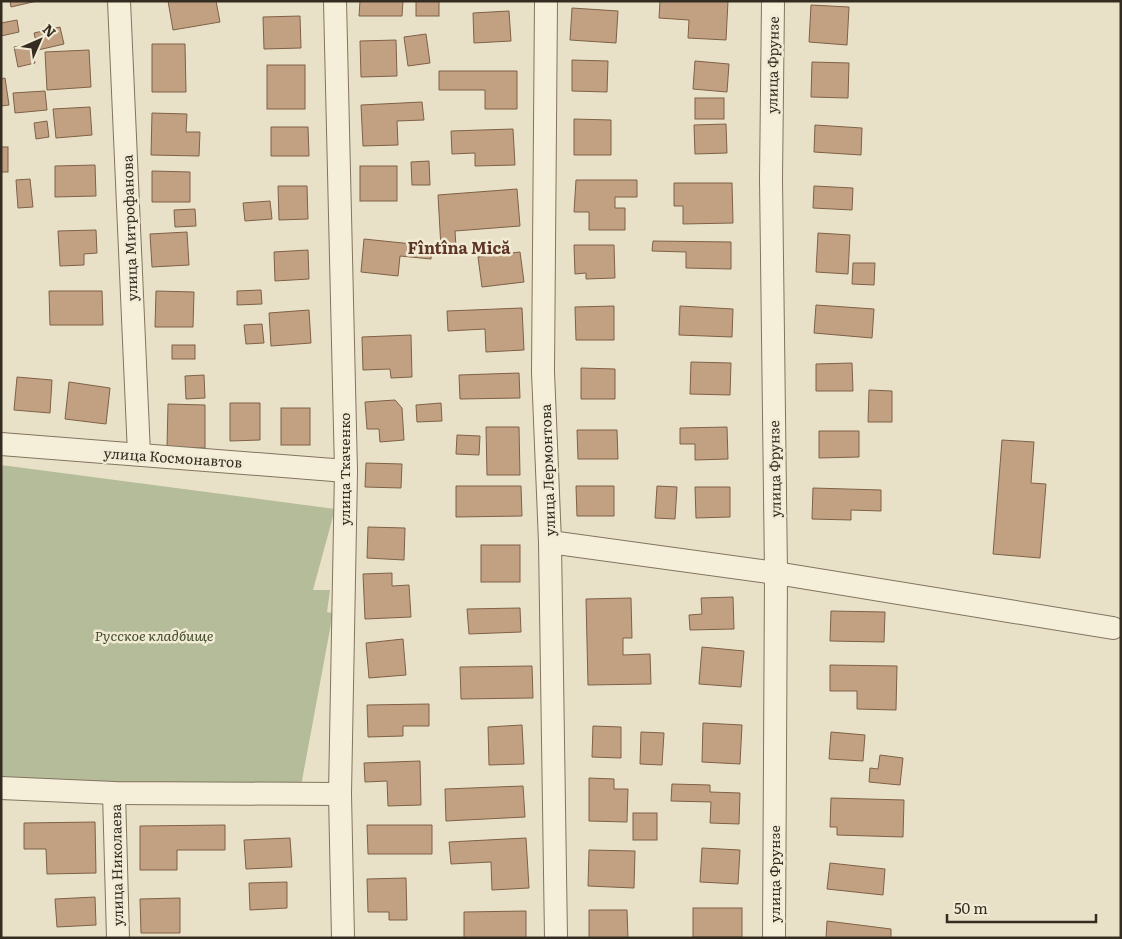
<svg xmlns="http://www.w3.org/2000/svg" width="1122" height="939" font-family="Literata,serif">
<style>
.cemetery{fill:#b5bc9a}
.building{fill:#c2a182;stroke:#7e6147}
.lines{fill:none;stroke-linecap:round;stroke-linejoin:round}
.minor-casing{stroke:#82745f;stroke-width:24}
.minor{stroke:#f5eed9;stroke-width:22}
.labels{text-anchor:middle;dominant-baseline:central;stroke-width:5;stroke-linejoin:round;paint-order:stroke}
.street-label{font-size:14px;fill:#342c20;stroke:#f1ebd6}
.park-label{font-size:14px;font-style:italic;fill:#424e2a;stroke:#f1ebd6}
.quarter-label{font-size:16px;font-weight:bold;fill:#5c3525;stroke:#f1ebd6}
</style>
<rect width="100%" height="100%" fill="#e9e1c7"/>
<polygon class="cemetery" points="1,465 335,509 313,590 330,590 327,612 333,613 301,786 1,781"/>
<g class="building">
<polygon points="10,1 37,1 11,7"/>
<polygon points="168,1 216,1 220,22 173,30"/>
<polygon points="360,1 403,1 402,16 359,16"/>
<rect x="416" y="1" width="23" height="15"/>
<polygon points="660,1 728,1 726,40 688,38 689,20 659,18"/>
<polygon points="811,5 849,7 847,45 809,42"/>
<polygon points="572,8 618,11 616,43 570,40"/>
<polygon points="509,11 511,41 474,43 473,13"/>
<polygon points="300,16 301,48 264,49 263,17"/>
<polygon points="17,20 19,32 1,36 1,23"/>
<polygon points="60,27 64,44 38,50 34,33"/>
<polygon points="426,34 430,63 408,66 404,37"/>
<polygon points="396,40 397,76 361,77 360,41"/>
<polygon points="31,44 35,63 18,67 14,47"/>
<polygon points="152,44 185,44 186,92 152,92"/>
<polygon points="89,50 91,87 47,90 45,52"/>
<polygon points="572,60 608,61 607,92 572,91"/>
<polygon points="695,61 729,64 727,92 693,89"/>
<polygon points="812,62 849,63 848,98 811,97"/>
<rect x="267" y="65" width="38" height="44"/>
<polygon points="439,71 517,71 517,109 485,109 485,90 439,90"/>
<polygon points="5,78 9,105 1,106 1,79"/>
<polygon points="45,91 47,110 15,113 13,93"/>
<rect x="695" y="98" width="29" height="21"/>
<polygon points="422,102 424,120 397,121 398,145 363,146 361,105"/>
<polygon points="90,107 92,135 56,138 53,109"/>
<polygon points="152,113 187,114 186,132 200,132 199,156 151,155"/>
<polygon points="574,119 611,120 611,155 574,155"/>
<polygon points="47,121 49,137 36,139 34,123"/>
<polygon points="726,124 727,153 695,154 694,125"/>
<polygon points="815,125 862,128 861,155 814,152"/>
<polygon points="271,127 308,127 309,156 271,156"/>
<polygon points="513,129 515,165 475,166 475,153 452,154 451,131"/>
<rect x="1" y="147" width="7" height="25"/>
<polygon points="429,161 430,185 412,185 411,162"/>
<polygon points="95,165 96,196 55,197 55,166"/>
<rect x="360" y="166" width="37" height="35"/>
<polygon points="152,171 190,172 190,202 152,202"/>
<polygon points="30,179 33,207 18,208 16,180"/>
<polygon points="576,180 637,180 637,197 615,197 615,208 625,208 625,230 589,230 589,212 574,212"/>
<polygon points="674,183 732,183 733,223 683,224 683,206 674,206"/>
<polygon points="278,186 307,186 308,219 279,220"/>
<polygon points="814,186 853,188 852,210 813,208"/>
<polygon points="517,189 520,226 455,231 456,247 441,248 438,195"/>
<polygon points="270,201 272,219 245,221 243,203"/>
<polygon points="195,209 196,226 175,227 174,210"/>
<polygon points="96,230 97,253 84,254 84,265 60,266 58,231"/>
<polygon points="187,232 189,265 152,267 150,234"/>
<polygon points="818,233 850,235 848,274 816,272"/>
<polygon points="364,239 432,246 431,259 400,256 398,276 361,272"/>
<polygon points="653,241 731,242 731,269 686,268 686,252 652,251"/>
<polygon points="574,245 614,245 615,278 586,279 586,273 575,274"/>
<polygon points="308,250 309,279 275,281 274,252"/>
<polygon points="520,252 524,282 482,287 478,257"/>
<polygon points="853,263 875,263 874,285 852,284"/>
<polygon points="261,290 262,304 237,305 237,291"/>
<polygon points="49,291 102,291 103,325 50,325"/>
<polygon points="156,291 194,292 193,327 155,327"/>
<polygon points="816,305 874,309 872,338 814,333"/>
<polygon points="614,306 614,340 576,340 575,307"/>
<polygon points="680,306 733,309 732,337 679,335"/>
<polygon points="522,308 524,350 486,352 485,329 448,331 447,311"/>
<polygon points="309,310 311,343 271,346 269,313"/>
<polygon points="262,324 264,343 246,344 244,325"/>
<polygon points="411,335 412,377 391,378 390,369 363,370 362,337"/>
<rect x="172" y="345" width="23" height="14"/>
<polygon points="691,362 731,363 730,395 690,394"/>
<polygon points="852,363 853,391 816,391 816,364"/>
<polygon points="581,368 615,369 615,399 581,399"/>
<polygon points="519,373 520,398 460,399 459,375"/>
<polygon points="204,375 205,398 186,399 185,376"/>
<polygon points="17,377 52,380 50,413 14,410"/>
<polygon points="69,382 110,388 106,424 65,419"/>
<polygon points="869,390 892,391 892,422 868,422"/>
<polygon points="395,400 402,408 404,440 380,442 379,429 367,429 365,402"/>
<polygon points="230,403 260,403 260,440 230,441"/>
<polygon points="441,403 442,421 417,422 416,405"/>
<polygon points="168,404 205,405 205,448 167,448"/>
<rect x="281" y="408" width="29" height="37"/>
<polygon points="486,427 519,427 520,475 487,475"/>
<polygon points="727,427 728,459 695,460 695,444 680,444 680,428"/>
<polygon points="577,430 617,430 618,459 578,459"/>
<polygon points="819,431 859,431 859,457 819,458"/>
<polygon points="457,435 480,436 479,455 456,454"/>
<polygon points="1002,440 1034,442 1031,483 1046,484 1040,558 993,554"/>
<polygon points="366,463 402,464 401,488 365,487"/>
<polygon points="456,486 521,486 522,516 456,517"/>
<polygon points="576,486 614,486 614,516 577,516"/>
<polygon points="657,486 677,487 675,519 655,518"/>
<polygon points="695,487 730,487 730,517 696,518"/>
<polygon points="813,488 881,490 881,511 851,510 851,520 812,519"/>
<polygon points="368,527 405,528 404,560 367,558"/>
<rect x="481" y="545" width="39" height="37"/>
<polygon points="392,573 392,586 409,585 411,617 365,619 363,574"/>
<polygon points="733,597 734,629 690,630 689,615 702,614 701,598"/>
<polygon points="631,598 632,638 623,638 623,655 650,654 651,684 588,685 586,599"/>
<polygon points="520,608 521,632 469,634 467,609"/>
<polygon points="831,611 885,612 884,642 830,641"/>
<polygon points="403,639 406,675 369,678 366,643"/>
<polygon points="702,647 744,651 741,687 699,684"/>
<polygon points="830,665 897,666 896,710 857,709 857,691 830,691"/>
<polygon points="532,666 533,698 461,699 460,667"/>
<polygon points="429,704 429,726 403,726 403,736 368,737 367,705"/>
<polygon points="703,723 742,725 740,764 702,762"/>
<polygon points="522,725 524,764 489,765 488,727"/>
<polygon points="593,726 621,727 621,758 592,757"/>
<polygon points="641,732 664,733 662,765 640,764"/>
<polygon points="831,732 865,735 863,761 829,759"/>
<polygon points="880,755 903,758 900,785 869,782 870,768 878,769"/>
<polygon points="420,761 421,805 388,806 387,781 365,782 364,763"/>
<polygon points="589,778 614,779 614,789 628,789 627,822 589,821"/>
<polygon points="672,784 710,785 710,792 740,793 739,824 710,823 711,802 671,801"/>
<polygon points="523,786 525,817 446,821 445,789"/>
<polygon points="831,798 904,800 903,837 837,835 837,827 830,827"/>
<rect x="633" y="813" width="24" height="27"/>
<polygon points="95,822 96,873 47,874 46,849 24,849 24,823"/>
<polygon points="225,825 225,850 177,850 177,870 140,870 140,826"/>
<polygon points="367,825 432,825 432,854 368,854"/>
<polygon points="290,838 292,867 246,869 244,840"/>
<polygon points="526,838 529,888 492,890 491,862 451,864 449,842"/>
<polygon points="702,848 740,850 738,884 700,882"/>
<polygon points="589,850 635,851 634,888 588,886"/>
<polygon points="830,863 885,869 883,895 827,889"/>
<polygon points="406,878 407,920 389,920 389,912 368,912 367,879"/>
<polygon points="287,882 287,908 250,910 249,883"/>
<polygon points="95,897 96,925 57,927 55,899"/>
<polygon points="180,898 180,933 141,933 140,899"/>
<rect x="693" y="908" width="49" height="29"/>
<polygon points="589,910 627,910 628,938 589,938"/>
<polygon points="526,911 526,938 464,938 464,912"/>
<polygon points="827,921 891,929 891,938 826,938"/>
</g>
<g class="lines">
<g class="minor-casing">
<g id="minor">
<polyline points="119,1 139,454"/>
<polyline points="335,1 346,471 340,794 343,938"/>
<polyline points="546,1 543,372 550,542 556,938"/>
<polyline points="773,1 771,179 776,573 774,938"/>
<polyline points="1,444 346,471"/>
<polyline points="550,542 776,573 1113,628"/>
<polyline points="1,788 114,793 340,794"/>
<polyline points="114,793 118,938"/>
</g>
</g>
<use href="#minor" class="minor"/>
</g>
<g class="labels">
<g class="street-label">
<text transform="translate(772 65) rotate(-89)">улица Фрунзе</text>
<text transform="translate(129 228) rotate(-92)">улица Митрофанова</text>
<text transform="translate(173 457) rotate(4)">улица Космонавтов</text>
<text transform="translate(344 469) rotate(-90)">улица Ткаченко</text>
<text transform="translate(774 469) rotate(-91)">улица Фрунзе</text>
<text transform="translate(547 470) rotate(-92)">улица Лермонтова</text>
<text transform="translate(116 865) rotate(-91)">улица Николаева</text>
<text transform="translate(774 874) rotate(-90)">улица Фрунзе</text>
</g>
<g class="park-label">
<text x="154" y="635">Русское кладбище</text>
</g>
<g class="quarter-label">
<text x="459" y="247">Fîntîna Mică</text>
</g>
</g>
<rect width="1122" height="939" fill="none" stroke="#342c20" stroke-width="5"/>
<g transform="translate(40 40) rotate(45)" stroke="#f1ebd6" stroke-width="4" paint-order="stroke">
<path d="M0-4L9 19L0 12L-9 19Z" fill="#342c20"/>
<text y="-8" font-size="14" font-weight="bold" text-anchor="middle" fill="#342c20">N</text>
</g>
<path d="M947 914v8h149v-8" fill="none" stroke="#342c20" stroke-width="2.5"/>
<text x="954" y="914" font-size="15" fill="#342c20" stroke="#f1ebd6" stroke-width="4" paint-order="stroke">50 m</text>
</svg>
